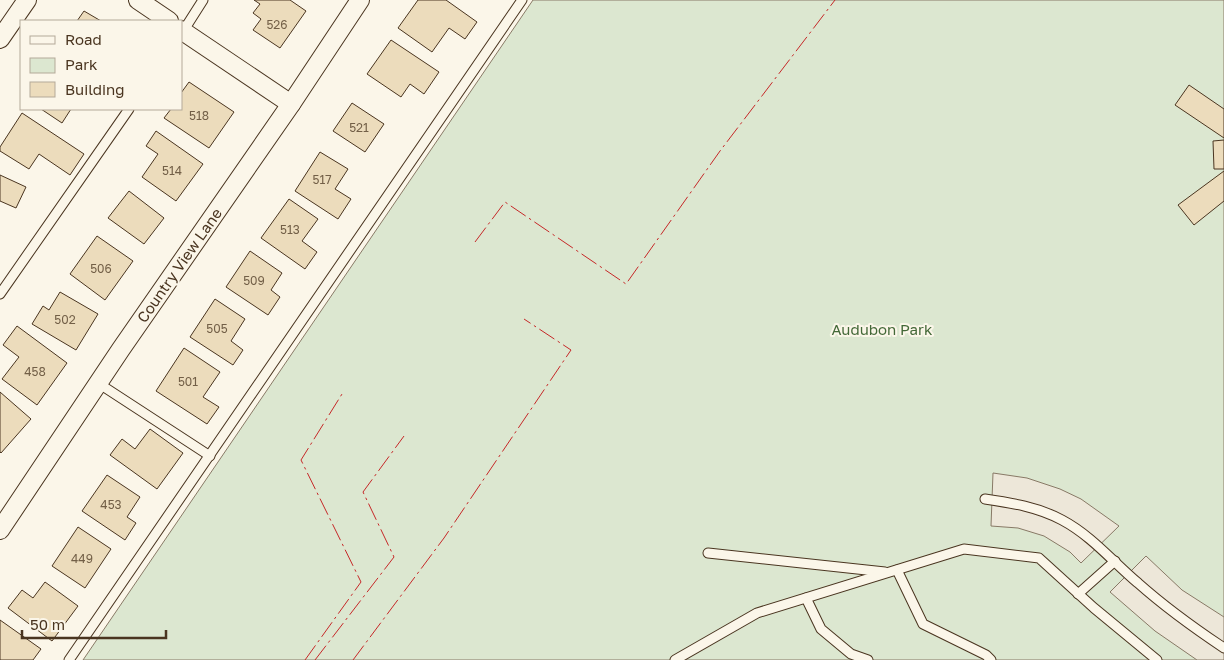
<svg xmlns="http://www.w3.org/2000/svg" width="1224" height="660" font-family="'Golos Text',sans-serif">
<style>
.green{fill:#dce7d0;stroke:#887966}
.parking{fill:#ede7d9;stroke:#887966}
.building{fill:#ecdcbc;stroke:#4a3520}
.lines{fill:none;stroke-linecap:round;stroke-linejoin:round}
.lane-casing{stroke:#4a3520;stroke-width:11}
.street-casing{stroke:#4a3520;stroke-width:20}
.lane{stroke:#fbf6e9;stroke-width:9}
.street{stroke:#fbf6e9;stroke-width:18}
.power{stroke:#c62828;stroke-width:1;stroke-dasharray:18 4 2.5 4;stroke-linecap:butt}
.labels{text-anchor:middle;dominant-baseline:central;stroke-width:4;stroke-linejoin:round;paint-order:stroke}
.number-label{font-size:12px;fill:#725f47}
.street-label{font-size:15px;fill:#4a3520;stroke:#fbf6e9}
.park-label{font-size:15px;fill:#436837;stroke:#fbf6e9}
</style>
<rect width="100%" height="100%" fill="#fbf6e9"/>
<polygon class="green" points="533,0 1224,0 1224,660 83,660"/>
<g class="parking">
<polygon points="993,473 1027,478 1060,489 1081,499 1119,526 1081,563 1070,552 1044,536 1018,528 991,526"/>
<polygon points="1146,556 1182,590 1224,617 1224,660 1197,660 1155,631 1110,592"/>
</g>
<g class="building">
<polygon points="254,0 290,0 306,11 280,48 253,30 261,19 253,13 260,4"/>
<polygon points="418,0 446,0 477,22 465,39 449,28 432,52 398,28"/>
<polygon points="84,11 101,21 77,21"/>
<polygon points="391,40 439,72 424,94 410,84 401,97 367,74"/>
<polygon points="189,82 234,112 209,148 164,118 171,109 181,109 181,93"/>
<polygon points="1189,85 1224,109 1224,138 1175,105"/>
<polygon points="352,103 384,124 365,152 333,131"/>
<polygon points="41,109 71,109 62,123"/>
<polygon points="22,113 84,154 70,175 39,154 29,169 0,151 0,147"/>
<polygon points="156,131 203,164 176,201 142,177 158,154 146,146"/>
<polygon points="1224,140 1224,169 1214,169 1213,141"/>
<polygon points="320,152 348,169 335,189 351,199 338,219 295,191"/>
<polygon points="1224,171 1224,201 1194,225 1178,205"/>
<polygon points="0,175 26,187 16,208 0,201"/>
<polygon points="129,191 164,218 144,244 108,218"/>
<polygon points="289,199 318,219 302,241 317,252 305,269 261,238"/>
<polygon points="97,236 133,261 105,300 70,274"/>
<polygon points="250,251 282,273 271,290 280,297 268,315 226,287"/>
<polygon points="60,292 98,314 76,350 32,324 43,306 49,310"/>
<polygon points="215,299 245,319 231,341 243,350 233,365 190,337"/>
<polygon points="17,326 67,363 37,405 2,379 19,357 3,345"/>
<polygon points="184,348 220,372 203,397 219,407 207,424 156,391"/>
<polygon points="0,392 31,419 1,453 0,452"/>
<polygon points="150,429 183,453 157,489 110,455 122,439 135,449"/>
<polygon points="107,475 140,497 127,517 136,523 125,540 82,511"/>
<polygon points="78,527 111,549 85,588 52,566"/>
<polygon points="45,582 78,606 52,641 8,608 22,590 33,598"/>
<polygon points="0,620 41,649 33,660 0,660"/>
</g>
<g class="lines">
<g class="lane-casing">
<g id="lane">
<polyline points="182,33 203,0"/>
<polyline points="0,294 129,109"/>
<polyline points="98,383 210,456"/>
<path d="M985,499C1012,503 1038,507 1062,520C1092,536 1113,562 1138,583C1165,607 1194,628 1224,648"/>
<polyline points="708,553 885,572"/>
<polyline points="897,570 923,624 986,655 991,660"/>
<polyline points="1078,594 1115,561"/>
<polyline points="806,598 821,629 851,654 868,660"/>
<polyline points="69,660 522,0"/>
<polyline points="675,660 757,613 964,549 1039,558 1094,608 1157,660"/>
</g>
</g>
<g class="street-casing">
<g id="street">
<polyline points="138,0 169,21"/>
<polyline points="181,30 291,104"/>
<polyline points="0,39 27,0"/>
<polyline points="0,530 121,349 291,104 360,0"/>
</g>
</g>
<use href="#lane" class="lane"/>
<use href="#street" class="street"/>
<g class="power">
<polyline points="475,242 505,202 626,284 720,151 835,0"/>
<polyline points="305,660 361,582 301,460 342,394"/>
<polyline points="315,660 394,557 363,492 404,436"/>
<polyline points="353,660 444,538 571,350 524,319"/>
</g>
</g>
<g class="labels">
<g class="number-label">
<text x="277" y="24">526</text>
<text x="199" y="115">518</text>
<text x="359" y="127">521</text>
<text x="172" y="170">514</text>
<text x="322" y="179">517</text>
<text x="290" y="229">513</text>
<text x="101" y="268">506</text>
<text x="254" y="280">509</text>
<text x="65" y="319">502</text>
<text x="217" y="328">505</text>
<text x="35" y="371">458</text>
<text x="188" y="381">501</text>
<text x="111" y="504">453</text>
<text x="82" y="558">449</text>
</g>
<g class="street-label">
<text transform="translate(179 265) rotate(-55)">Country View Lane</text>
</g>
<g class="park-label">
<text x="882" y="329">Audubon Park</text>
</g>
</g>
<rect x="20" y="20" width="162" height="90" fill="#fbf6e9" stroke="#b4a999"/>
<rect x="30" y="36" width="25" height="8" fill="#fbf6e9" stroke="#b4a999"/>
<text x="65" y="45" font-size="15" fill="#4a3520">Road</text>
<rect x="30" y="58" width="25" height="15" fill="#dce7d0" stroke="#b4a999"/>
<text x="65" y="70" font-size="15" fill="#4a3520">Park</text>
<rect x="30" y="82" width="25" height="15" fill="#ecdcbc" stroke="#b4a999"/>
<text x="65" y="95" font-size="15" fill="#4a3520">Building</text>
<path d="M22 630v8h144v-8" fill="none" stroke="#4a3520" stroke-width="2.5"/>
<text x="30" y="630" font-size="15" fill="#4a3520" stroke="#fbf6e9" stroke-width="4" paint-order="stroke">50 m</text>
</svg>
